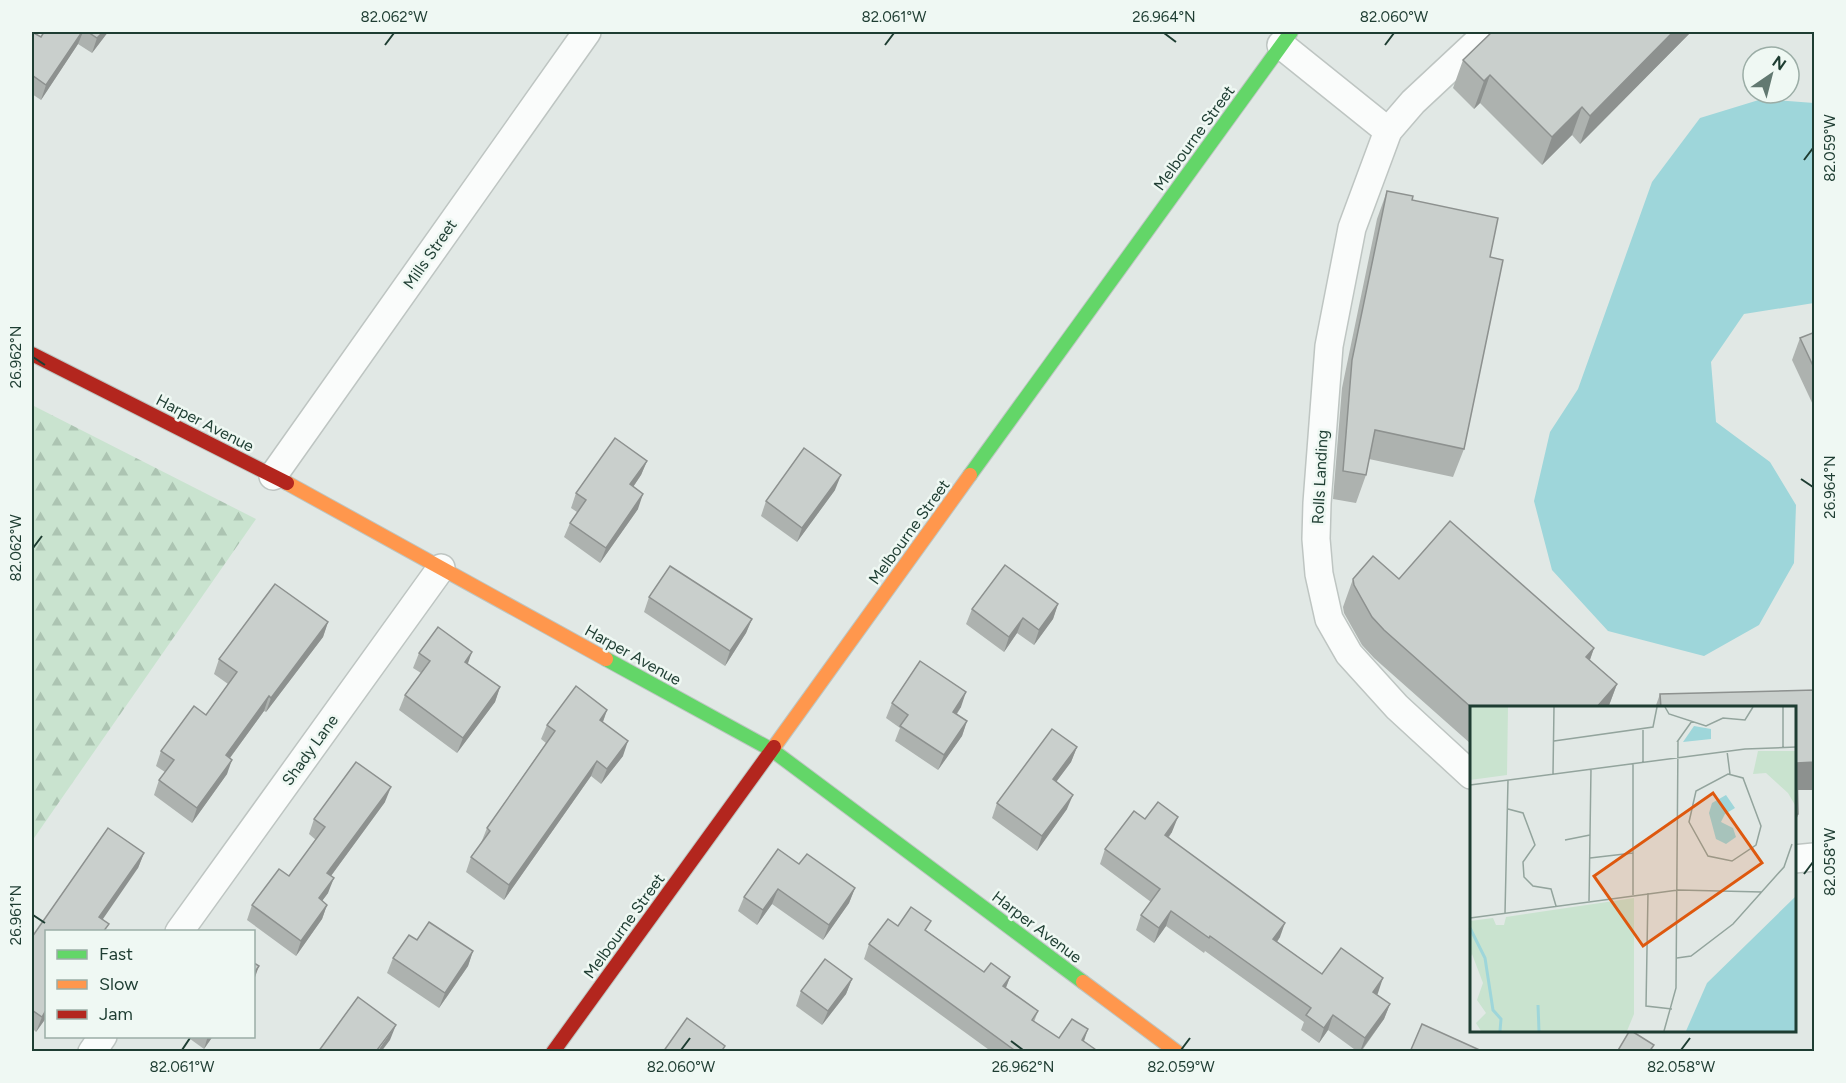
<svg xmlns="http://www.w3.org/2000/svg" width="1846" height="1083" font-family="Figtree,sans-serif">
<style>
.forest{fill:url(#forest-firs)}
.water{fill:#9ed6da}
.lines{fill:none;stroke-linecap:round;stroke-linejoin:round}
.street-casing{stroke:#bec5c2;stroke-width:30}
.fast-casing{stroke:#bdc6c2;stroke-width:16}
.slow-casing{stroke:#bdc6c2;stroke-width:16}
.jam-casing{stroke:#bdc6c2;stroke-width:16}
.street{stroke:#fafcfb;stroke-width:27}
.fast{stroke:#63d668;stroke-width:14}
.slow{stroke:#ff974d;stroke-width:14}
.jam{stroke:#b3261e;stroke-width:14}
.wall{fill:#adb2af}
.shaded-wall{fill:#8d918f}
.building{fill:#c9cfcc;stroke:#8d918f;stroke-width:1.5}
.ticks{fill:none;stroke:#1e3d32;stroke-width:2}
.labels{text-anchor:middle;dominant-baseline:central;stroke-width:5;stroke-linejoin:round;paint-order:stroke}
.street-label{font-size:16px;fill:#1e3d32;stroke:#eff8f3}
.inset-river{fill:none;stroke:#9ed6da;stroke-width:3}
.inset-road{fill:none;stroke:#93a49d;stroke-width:1.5}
.view{fill:#de580e;fill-opacity:0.15;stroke:#de580e;stroke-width:3}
.inset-edge{fill:none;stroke:#1e3d32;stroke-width:3}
.neatline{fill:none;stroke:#1e3d32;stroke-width:2}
.ticks-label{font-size:15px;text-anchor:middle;fill:#1e3d32}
</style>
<defs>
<pattern id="forest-firs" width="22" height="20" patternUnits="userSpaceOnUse" patternTransform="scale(1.5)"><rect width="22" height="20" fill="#c9e3cf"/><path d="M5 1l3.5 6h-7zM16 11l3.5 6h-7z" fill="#acc4b2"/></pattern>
</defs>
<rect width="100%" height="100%" fill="#e1e8e5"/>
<polygon class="forest" points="32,405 256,519 32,841"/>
<polygon class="water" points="1762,99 1814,103 1814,303 1744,314 1711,362 1716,422 1770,462 1796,505 1794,563 1759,625 1704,656 1608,631 1552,570 1534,501 1550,432 1578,389 1652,182 1700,118"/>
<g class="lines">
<g class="street-casing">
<g id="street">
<polyline points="1281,45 1388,131"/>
<polyline points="273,476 587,32"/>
<polyline points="1471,775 1397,707 1349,654 1329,619 1319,574 1316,539 1317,503 1329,346 1352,228 1388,131 1413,102 1488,32"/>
<polyline points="1794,859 1814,857"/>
<polyline points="179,932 441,568"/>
<polyline points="92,1052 103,1036"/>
</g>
</g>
<g class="fast-casing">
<g id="fast">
<polyline points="970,475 1291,32"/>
<polyline points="606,659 772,750 1083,982"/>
</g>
</g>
<g class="slow-casing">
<g id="slow">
<polyline points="287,483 606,659"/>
<polyline points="774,747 970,475"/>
<polyline points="1083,982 1177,1052"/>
</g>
</g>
<g class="jam-casing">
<g id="jam">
<polyline points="32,354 287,483"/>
<polyline points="553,1052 774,747"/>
</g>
</g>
<use href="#street" class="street"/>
<use href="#fast" class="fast"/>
<use href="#slow" class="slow"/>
<use href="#jam" class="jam"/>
</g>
<g class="wall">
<polygon points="32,32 41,37 44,32 108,32 92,53 78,44 41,100 32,94"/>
<polygon points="1691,32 1580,144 1572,135 1542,165 1480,103 1474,109 1453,88 1463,60"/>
<polygon points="1387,191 1412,200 1490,257 1464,449 1453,477 1369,459 1366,475 1356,503 1333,499 1342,388 1377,219"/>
<polygon points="1815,332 1815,409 1792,360 1800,338"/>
<polygon points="647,461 641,475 633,487 638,509 600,563 564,537 570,523 577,512 571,508 576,493"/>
<polygon points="835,490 797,542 761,516 766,501"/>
<polygon points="1353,579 1399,579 1594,648 1590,660 1617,684 1608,708 1471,708 1471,744 1374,658 1362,645 1344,613 1343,607"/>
<polygon points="649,597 752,619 746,633 725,666 644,612"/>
<polygon points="1058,604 1053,619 1034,645 1017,633 1004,652 966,624 972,609"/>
<polygon points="328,622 323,637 266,712 264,711 230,758 227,774 192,823 154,795 159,780 165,772 156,766 161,751 206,715 228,684 214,674 219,659"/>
<polygon points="419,653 468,664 500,687 495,702 457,753 399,710 405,695 421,673 413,668"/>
<polygon points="1815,690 1815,790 1798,790 1798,814 1794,828 1794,708 1655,708 1660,694"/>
<polygon points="892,703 961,707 957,714 967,721 962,736 938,770 895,741 900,728 886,718"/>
<polygon points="607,710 603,722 623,756 601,784 591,776 504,900 466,872 471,857 481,843 487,828 546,743 541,739 547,725"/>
<polygon points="1077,747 1071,762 1056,782 1067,809 1037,851 992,818 997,803"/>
<polygon points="385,802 331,876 328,893 322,901 327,905 322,919 296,956 247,920 252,905 289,876 316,840 309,834 314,819"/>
<polygon points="1145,819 1172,832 1169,837 1280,937 1277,942 1322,974 1378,993 1377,995 1390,1004 1384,1019 1361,1052 1358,1052 1328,1030 1319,1043 1301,1030 1304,1022 1205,951 1204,953 1166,926 1154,943 1136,930 1141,915 1151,902 1100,864 1105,849"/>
<polygon points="144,853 138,868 46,932 46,1018 36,1032 32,1028 32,937"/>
<polygon points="799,864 855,888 849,903 823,940 772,904 757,925 738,911 744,897"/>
<polygon points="927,931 984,972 1010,977 1006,988 1038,1011 1034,1022 1059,1038 1084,1041 1099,1052 992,1052 864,959 869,944"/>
<polygon points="473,951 468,966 439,1008 387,973 393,958"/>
<polygon points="852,979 846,994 822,1025 796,1006 801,991"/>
<polygon points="186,1036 213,1036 204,1049"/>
</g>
<g class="shaded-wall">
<polygon points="82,32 83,32 78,44 41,100 46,85"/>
<polygon points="103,32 108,32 92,53 97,38"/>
<polygon points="1673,32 1691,32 1580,144 1590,116"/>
<polygon points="1490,75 1480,103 1474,109 1484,81"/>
<polygon points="1582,107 1572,135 1542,165 1552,137"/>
<polygon points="647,461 641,475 625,499 630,484"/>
<polygon points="841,475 835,490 797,542 802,528"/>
<polygon points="643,494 638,509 600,563 606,548"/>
<polygon points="1058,604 1053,619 1034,645 1039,630"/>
<polygon points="1023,618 1017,633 1004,652 1009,637"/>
<polygon points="752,619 746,633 725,666 730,651"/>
<polygon points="328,622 323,637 266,712 271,698"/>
<polygon points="1594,648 1584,676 1586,657"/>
<polygon points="472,652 467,666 465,662"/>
<polygon points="1617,684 1608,708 1596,708"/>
<polygon points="500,687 495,702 457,753 463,738"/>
<polygon points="966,692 961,707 948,726 953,712"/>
<polygon points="269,696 264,711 221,770 226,755"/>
<polygon points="607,710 602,724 600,720"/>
<polygon points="967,721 962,736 938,770 944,755"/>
<polygon points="628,741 623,756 601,784 607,769"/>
<polygon points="1077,747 1071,762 1047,794 1053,779"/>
<polygon points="232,760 227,774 192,823 197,808"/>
<polygon points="597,761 591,776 504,900 509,885"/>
<polygon points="1815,762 1815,790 1794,790 1797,763"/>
<polygon points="391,787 385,802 322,888 327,873"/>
<polygon points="1073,795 1067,809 1037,851 1042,836"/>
<polygon points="1794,814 1798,814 1794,828"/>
<polygon points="1178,817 1172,832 1159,849 1165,835"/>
<polygon points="144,853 138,868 94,932 99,917"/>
<polygon points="334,878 328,893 313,913 319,898"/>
<polygon points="855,888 849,903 823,940 829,925"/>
<polygon points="778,889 772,904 757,925 763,910"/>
<polygon points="327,905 322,919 296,956 301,941"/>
<polygon points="1171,911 1166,926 1154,943 1159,928"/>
<polygon points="1285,923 1280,937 1268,954 1273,939"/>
<polygon points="473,951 468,966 439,1008 445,993"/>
<polygon points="259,966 254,980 254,973"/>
<polygon points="1010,977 1004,992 1003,986"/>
<polygon points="1383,978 1378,993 1368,1007 1373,992"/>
<polygon points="852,979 846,994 822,1025 828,1011"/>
<polygon points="1390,1004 1384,1019 1360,1052 1365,1038"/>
<polygon points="46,1010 46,1018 36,1032 42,1017"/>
<polygon points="1333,1015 1328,1030 1319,1043 1324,1028"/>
<polygon points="396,1025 390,1040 381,1052 377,1052"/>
<polygon points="1088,1029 1083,1044 1082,1040"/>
<polygon points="208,1036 213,1036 204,1049"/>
</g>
<g class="building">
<polygon points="32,32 41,37 44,32 82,32 46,85 32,75"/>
<polygon points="88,32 103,32 97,38"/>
<polygon points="1492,32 1673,32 1590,116 1582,107 1552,137 1490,75 1484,81 1463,60"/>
<polygon points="1387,191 1413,196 1412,200 1498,218 1490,257 1503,260 1464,449 1375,430 1366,475 1343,471 1352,360"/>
<polygon points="1815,332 1815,370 1800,338"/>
<polygon points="615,438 647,461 630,484 643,494 606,548 570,523 586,500 576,493"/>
<polygon points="804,448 841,475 802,528 766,501"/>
<polygon points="1450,521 1594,648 1586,657 1617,684 1596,708 1472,708 1384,630 1372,617 1354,585 1353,579 1373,556 1399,579"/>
<polygon points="1005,565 1058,604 1039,630 1023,618 1009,637 972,609"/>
<polygon points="670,566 752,619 730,651 649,597"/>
<polygon points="275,584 328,622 271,698 269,696 226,755 232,760 197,808 159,780 174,760 161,751 194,706 206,715 237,672 219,659"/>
<polygon points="438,627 472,652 465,662 500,687 463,738 405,695 430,661 419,653"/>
<polygon points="920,661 966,692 953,712 967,721 944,755 900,726 908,715 892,703"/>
<polygon points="576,686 607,710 600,720 628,741 607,769 597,761 509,885 471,857 490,831 487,828 555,731 547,725"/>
<polygon points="1815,690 1815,762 1797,763 1798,814 1794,814 1794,708 1661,708 1660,694"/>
<polygon points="1052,729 1077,747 1053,779 1073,795 1042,836 997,803"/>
<polygon points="356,762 391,787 327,873 334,878 319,898 327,905 301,941 252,905 279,869 289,876 325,827 314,819"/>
<polygon points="1158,802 1178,817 1165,835 1285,923 1273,939 1322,974 1341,948 1383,978 1373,992 1390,1004 1365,1038 1333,1015 1324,1028 1306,1015 1311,1008 1210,936 1209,938 1171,911 1159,928 1141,915 1160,889 1105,849 1134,811 1145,819"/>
<polygon points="108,828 144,853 99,917 109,924 103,932 46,932 46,1010 42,1017 32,1010 32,937"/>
<polygon points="778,849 799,864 807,854 855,888 829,925 778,889 763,910 744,897"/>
<polygon points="911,907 931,921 925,930 984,972 991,963 1010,977 1003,986 1038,1011 1032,1020 1059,1038 1072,1019 1088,1029 1082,1040 1099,1052 1017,1052 869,944 888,919 898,926"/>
<polygon points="429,922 473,951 445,993 393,958 409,935 417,940"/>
<polygon points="825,959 852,979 828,1011 801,991"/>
<polygon points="254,963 259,966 254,973"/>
<polygon points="358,997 396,1025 377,1050 380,1052 318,1052"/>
<polygon points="687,1018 725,1046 721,1052 663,1052"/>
<polygon points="1422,1024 1484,1052 1410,1052"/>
<polygon points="1630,1030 1654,1045 1649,1052 1617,1052"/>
</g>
<path class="ticks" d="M1164,33L1176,42M385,45L394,33M885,45L894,33M1385,45L1394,33M1804,160L1813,148M33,357L45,365M1801,479L1813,487M33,548L42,536M1804,874L1813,862M33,915L45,923M1011,1041L1023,1050M182,1050L190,1038M681,1050L690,1038M1181,1050L1190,1038M1681,1050L1690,1038"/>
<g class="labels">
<g class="street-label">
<text transform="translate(1194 138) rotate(-54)">Melbourne Street</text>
<text transform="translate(430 254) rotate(-55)">Mills Street</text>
<text transform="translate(205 423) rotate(27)">Harper Avenue</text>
<text transform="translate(1320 477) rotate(-87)">Rolls Landing</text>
<text transform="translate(909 532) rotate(-54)">Melbourne Street</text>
<text transform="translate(633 655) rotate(29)">Harper Avenue</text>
<text transform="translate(310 750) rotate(-54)">Shady Lane</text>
<text transform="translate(624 926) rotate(-54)">Melbourne Street</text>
<text transform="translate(1037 927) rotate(37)">Harper Avenue</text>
</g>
</g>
<g transform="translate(1470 706)">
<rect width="326" height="326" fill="#e1e8e5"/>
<path d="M0,1H38L37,69L0,74ZM164,192V308L157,325H11L6,317L16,307L7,294L13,277L2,248L0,253V215L23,212L26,219H34L36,211Z" fill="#c9e3cf"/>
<path d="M288,45H325V99L318,87L296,67L283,68Z" fill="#c9e3cf"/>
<path d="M224,20L241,23V33L213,36ZM256,89L265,102L255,108L251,116L263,122L266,131L256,138L246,133L239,107L242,97ZM325,191V325H216L237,277Z" fill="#9ed6da"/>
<path class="inset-river" d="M0,222L15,252L23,304L31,313L30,325M68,299L69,325"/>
<path class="inset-road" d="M195,1L199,8L236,20L253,12L275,14L283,1M84,35L183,21L187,1M207,36L222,15M313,41V1M257,45L260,68M173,57V22M83,68L84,1M258,68L273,72L291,120L286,139L262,155L238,150L219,116L226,85ZM0,79L275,43L326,41M38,103L53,107L65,139L53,156L54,171L63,180L81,183L86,200M95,134L120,129M120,152L163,147M178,187L176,300L202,303M163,189V58M119,195L121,63M35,207L38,74M0,212L208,184L292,186M207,252L221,250L263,218L314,161L322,138M194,325L206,282L208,34"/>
<path class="view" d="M243,87L292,157L173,240L124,170Z"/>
<rect width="326" height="326" class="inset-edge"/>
</g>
<rect width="1846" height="1083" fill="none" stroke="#eff8f3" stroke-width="66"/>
<rect x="45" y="930" width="210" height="108" fill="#eff8f3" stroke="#9bada6" stroke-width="1.5"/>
<rect x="57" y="950" width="30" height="9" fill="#63d668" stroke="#9bada6" stroke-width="1.5"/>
<text x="99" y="960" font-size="18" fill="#1e3d32">Fast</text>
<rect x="57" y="980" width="30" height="9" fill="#ff974d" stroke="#9bada6" stroke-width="1.5"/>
<text x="99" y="990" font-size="18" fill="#1e3d32">Slow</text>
<rect x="57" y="1010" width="30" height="9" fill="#b3261e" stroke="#9bada6" stroke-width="1.5"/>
<text x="99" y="1020" font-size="18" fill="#1e3d32">Jam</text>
<g transform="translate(1771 75) rotate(35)"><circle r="28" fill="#eff8f3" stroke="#9bada6" stroke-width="1.5"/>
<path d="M0-4.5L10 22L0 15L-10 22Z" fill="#627971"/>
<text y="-9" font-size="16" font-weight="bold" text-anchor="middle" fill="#1e3d32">N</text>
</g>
<rect x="33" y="33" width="1780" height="1017" class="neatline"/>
<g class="ticks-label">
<text x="394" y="22">82.062°W</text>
<text x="894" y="22">82.061°W</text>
<text x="1164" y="22">26.964°N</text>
<text x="1394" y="22">82.060°W</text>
<text transform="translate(1830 148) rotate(-90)" y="5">82.059°W</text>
<text transform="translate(16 357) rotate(-90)" y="5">26.962°N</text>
<text transform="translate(1830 487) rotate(-90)" y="5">26.964°N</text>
<text transform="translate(16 548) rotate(-90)" y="5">82.062°W</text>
<text transform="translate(1830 862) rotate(-90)" y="5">82.058°W</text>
<text transform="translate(16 915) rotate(-90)" y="5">26.961°N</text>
<text x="182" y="1072">82.061°W</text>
<text x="681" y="1072">82.060°W</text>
<text x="1023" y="1072">26.962°N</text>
<text x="1181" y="1072">82.059°W</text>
<text x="1681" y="1072">82.058°W</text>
</g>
</svg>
